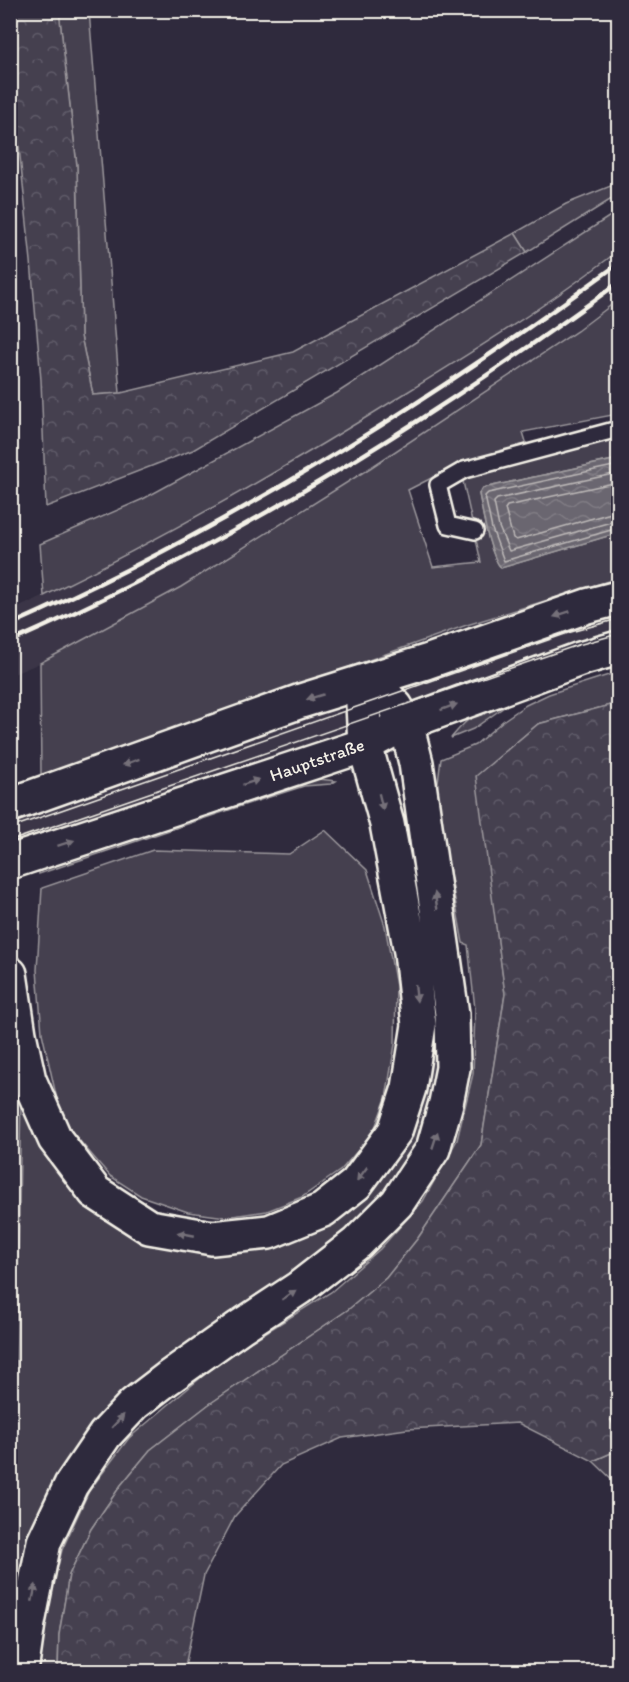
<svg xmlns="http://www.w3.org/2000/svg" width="629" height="1682" font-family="Itim,sans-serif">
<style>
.built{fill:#3b3647}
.green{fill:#454050;stroke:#9c989c;stroke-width:1.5}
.forest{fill:url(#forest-crowns);stroke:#9c989c;stroke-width:1.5}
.water{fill:url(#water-waves);stroke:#a19ea0;stroke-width:1.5}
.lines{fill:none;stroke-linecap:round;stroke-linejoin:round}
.shore{stroke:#bdb9b8;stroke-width:1.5}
.building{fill:#56525f;stroke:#f4f1e8;stroke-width:1.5}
.lane-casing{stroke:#f4f1e8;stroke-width:20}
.primary-casing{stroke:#f4f1e8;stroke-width:38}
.highway-casing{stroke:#f4f1e8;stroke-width:38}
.lane{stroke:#2f2a3d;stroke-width:15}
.primary{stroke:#2f2a3d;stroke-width:33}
.highway{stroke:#2f2a3d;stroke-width:33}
.tram{stroke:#f4f1e8;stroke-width:1.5}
.rail{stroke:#f4f1e8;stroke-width:4.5}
.oneway{fill:#747079}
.labels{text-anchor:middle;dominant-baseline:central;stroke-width:4.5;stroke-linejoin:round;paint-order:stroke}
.street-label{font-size:18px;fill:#f4f1e8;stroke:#2f2a3d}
</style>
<defs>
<pattern id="forest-crowns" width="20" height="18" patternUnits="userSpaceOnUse" patternTransform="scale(1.5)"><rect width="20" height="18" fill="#454050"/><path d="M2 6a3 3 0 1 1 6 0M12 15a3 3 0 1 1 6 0" fill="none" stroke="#605c69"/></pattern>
<pattern id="water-waves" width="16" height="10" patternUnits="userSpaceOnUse" patternTransform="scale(1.5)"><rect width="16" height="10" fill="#6a6670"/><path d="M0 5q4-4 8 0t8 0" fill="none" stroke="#807c84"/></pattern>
</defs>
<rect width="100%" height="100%" fill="#2f2a3d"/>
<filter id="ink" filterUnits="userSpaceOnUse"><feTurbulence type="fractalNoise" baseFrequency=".0167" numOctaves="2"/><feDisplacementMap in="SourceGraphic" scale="12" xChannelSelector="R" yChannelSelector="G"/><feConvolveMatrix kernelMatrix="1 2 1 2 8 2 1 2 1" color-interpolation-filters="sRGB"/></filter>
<g filter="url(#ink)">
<g class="built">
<polygon points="618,251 618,300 577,331 370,468 181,587 40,663 11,675 11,611 90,574 344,431 451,365 593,270"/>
<polygon points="618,611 618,641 416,708 405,693 410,682"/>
<polygon points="329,708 338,711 344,720 343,730 336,738 11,847 10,820"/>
</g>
<g class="green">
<polygon points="59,11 89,11 120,393 93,395 81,336 77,166"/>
<polygon points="618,183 618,195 527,252 515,233 566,204"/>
<path d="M618,211V251C551,303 477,349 404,394C287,467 167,536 44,596L40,544L143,499L337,393Z"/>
<path d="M618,300V414L523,432L527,445L459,464L408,490L433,567L481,562L462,477L618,436V459L483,488L479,494C483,513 489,554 501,568L618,533V578L467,625L41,777L40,663L181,587L370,468L577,331Z"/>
<polygon points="618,672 618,703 538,724 477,776 505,994 481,1145 418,1238 386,1278 349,1309 208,1405 150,1450 121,1485 91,1529 69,1575 59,1635 58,1671 35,1672 45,1618 62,1550 89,1491 129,1438 223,1359 331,1292 380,1249 423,1201 457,1140 473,1074 475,1009 468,945 463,943 436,797 441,759 475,745 504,720 526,705 549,694"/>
<path d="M514,700L473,729L451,738C474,710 481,710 514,700Z"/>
<polygon points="319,779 336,781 331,784 304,786 238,807 39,874 39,868 303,781"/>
<polygon points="325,830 367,870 385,926 396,986 395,1044 386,1098 373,1133 341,1170 302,1197 267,1211 226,1217 188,1212 141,1196 110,1176 72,1132 58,1104 42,1033 37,970 42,888 153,850 289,854"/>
<polygon points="418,858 443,1018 438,1092 426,1138 358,1231 122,1404 12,1618 21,1092 127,1225 307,1230 415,1109 405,860"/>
<polygon points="618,1450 618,1485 593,1461"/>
</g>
<g class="forest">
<polygon points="10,11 59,11 77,166 81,336 93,395 121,393 293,352 515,233 527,252 193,450 46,507 41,380 31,261 11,71"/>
<polygon points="618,703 618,1450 593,1461 518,1423 407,1429 342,1438 281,1465 235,1516 204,1575 184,1671 58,1672 59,1635 69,1575 91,1529 121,1485 150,1450 208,1405 349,1309 386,1278 418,1238 481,1145 505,994 476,776 538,724"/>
</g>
<path class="water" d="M618,459V533L501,568C489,554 483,513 479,494L483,488Z"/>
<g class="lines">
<g class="shore">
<polyline points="618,465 488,493 485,496 492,529 504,561 618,528"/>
<polyline points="618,473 497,499 494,502 499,527 509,551 618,520"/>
<polyline points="618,482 507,506 505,509 513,538 516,540 618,511"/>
</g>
</g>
<polygon class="building" points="618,1417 618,1437 611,1420"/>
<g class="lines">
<g class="lane-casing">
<polyline id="lane" points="475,531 448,525 438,485 464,470 618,429"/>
</g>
<g class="primary-casing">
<g id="primary">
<polyline points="10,805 301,701 426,662 587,606 618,598"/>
<polyline points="10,862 365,745 406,723 580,659 618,648"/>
</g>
</g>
<g class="highway-casing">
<polyline id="highway" points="10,974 19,1034 29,1080 55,1139 95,1192 149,1227 212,1238 269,1232 323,1210 356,1184 395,1131 409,1088 419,1025 411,952 387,824 365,745 363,704 371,680 396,707 406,723 416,763 452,1014 453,1068 446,1103 433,1149 397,1203 357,1243 299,1288 240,1327 168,1378 134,1404 105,1435 71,1485 44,1542 28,1623 21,1672"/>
</g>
<use href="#lane" class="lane"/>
<use href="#primary" class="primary"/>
<use href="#highway" class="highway"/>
<g class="tram">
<polyline points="10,828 571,632 618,619"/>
<polyline points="10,841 578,645 618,634"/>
</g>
<g class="rail">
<path d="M10,625C226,530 429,402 618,264"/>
<path d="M10,642C226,547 428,422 618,283"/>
</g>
</g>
<defs><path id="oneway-solid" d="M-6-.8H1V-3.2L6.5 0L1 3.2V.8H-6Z" transform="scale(1.5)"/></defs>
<g class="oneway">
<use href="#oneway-solid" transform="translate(562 614) rotate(161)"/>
<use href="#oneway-solid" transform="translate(315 697) rotate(163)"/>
<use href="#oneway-solid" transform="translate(449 707) rotate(-20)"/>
<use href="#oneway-solid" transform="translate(131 762) rotate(160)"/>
<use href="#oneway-solid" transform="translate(251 782) rotate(-18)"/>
<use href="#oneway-solid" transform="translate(381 802) rotate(76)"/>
<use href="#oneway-solid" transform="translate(66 843) rotate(-18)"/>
<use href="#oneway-solid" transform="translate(436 901) rotate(-99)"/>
<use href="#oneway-solid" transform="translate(416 993) rotate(84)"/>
<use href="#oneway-solid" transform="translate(435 1140) rotate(-72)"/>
<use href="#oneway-solid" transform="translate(362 1174) rotate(127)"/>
<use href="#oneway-solid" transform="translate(186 1234) rotate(-169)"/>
<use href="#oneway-solid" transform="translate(289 1295) rotate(-33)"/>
<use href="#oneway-solid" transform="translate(118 1421) rotate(-47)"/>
<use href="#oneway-solid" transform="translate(34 1593) rotate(-78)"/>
</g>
</g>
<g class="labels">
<g class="street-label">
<text transform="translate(317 760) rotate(-19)">Hauptstraße</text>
</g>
</g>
<rect width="629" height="1682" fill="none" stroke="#2f2a3d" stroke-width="36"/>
<rect x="18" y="18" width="593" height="1646" fill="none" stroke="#f4f1e8" stroke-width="2" filter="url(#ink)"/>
</svg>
